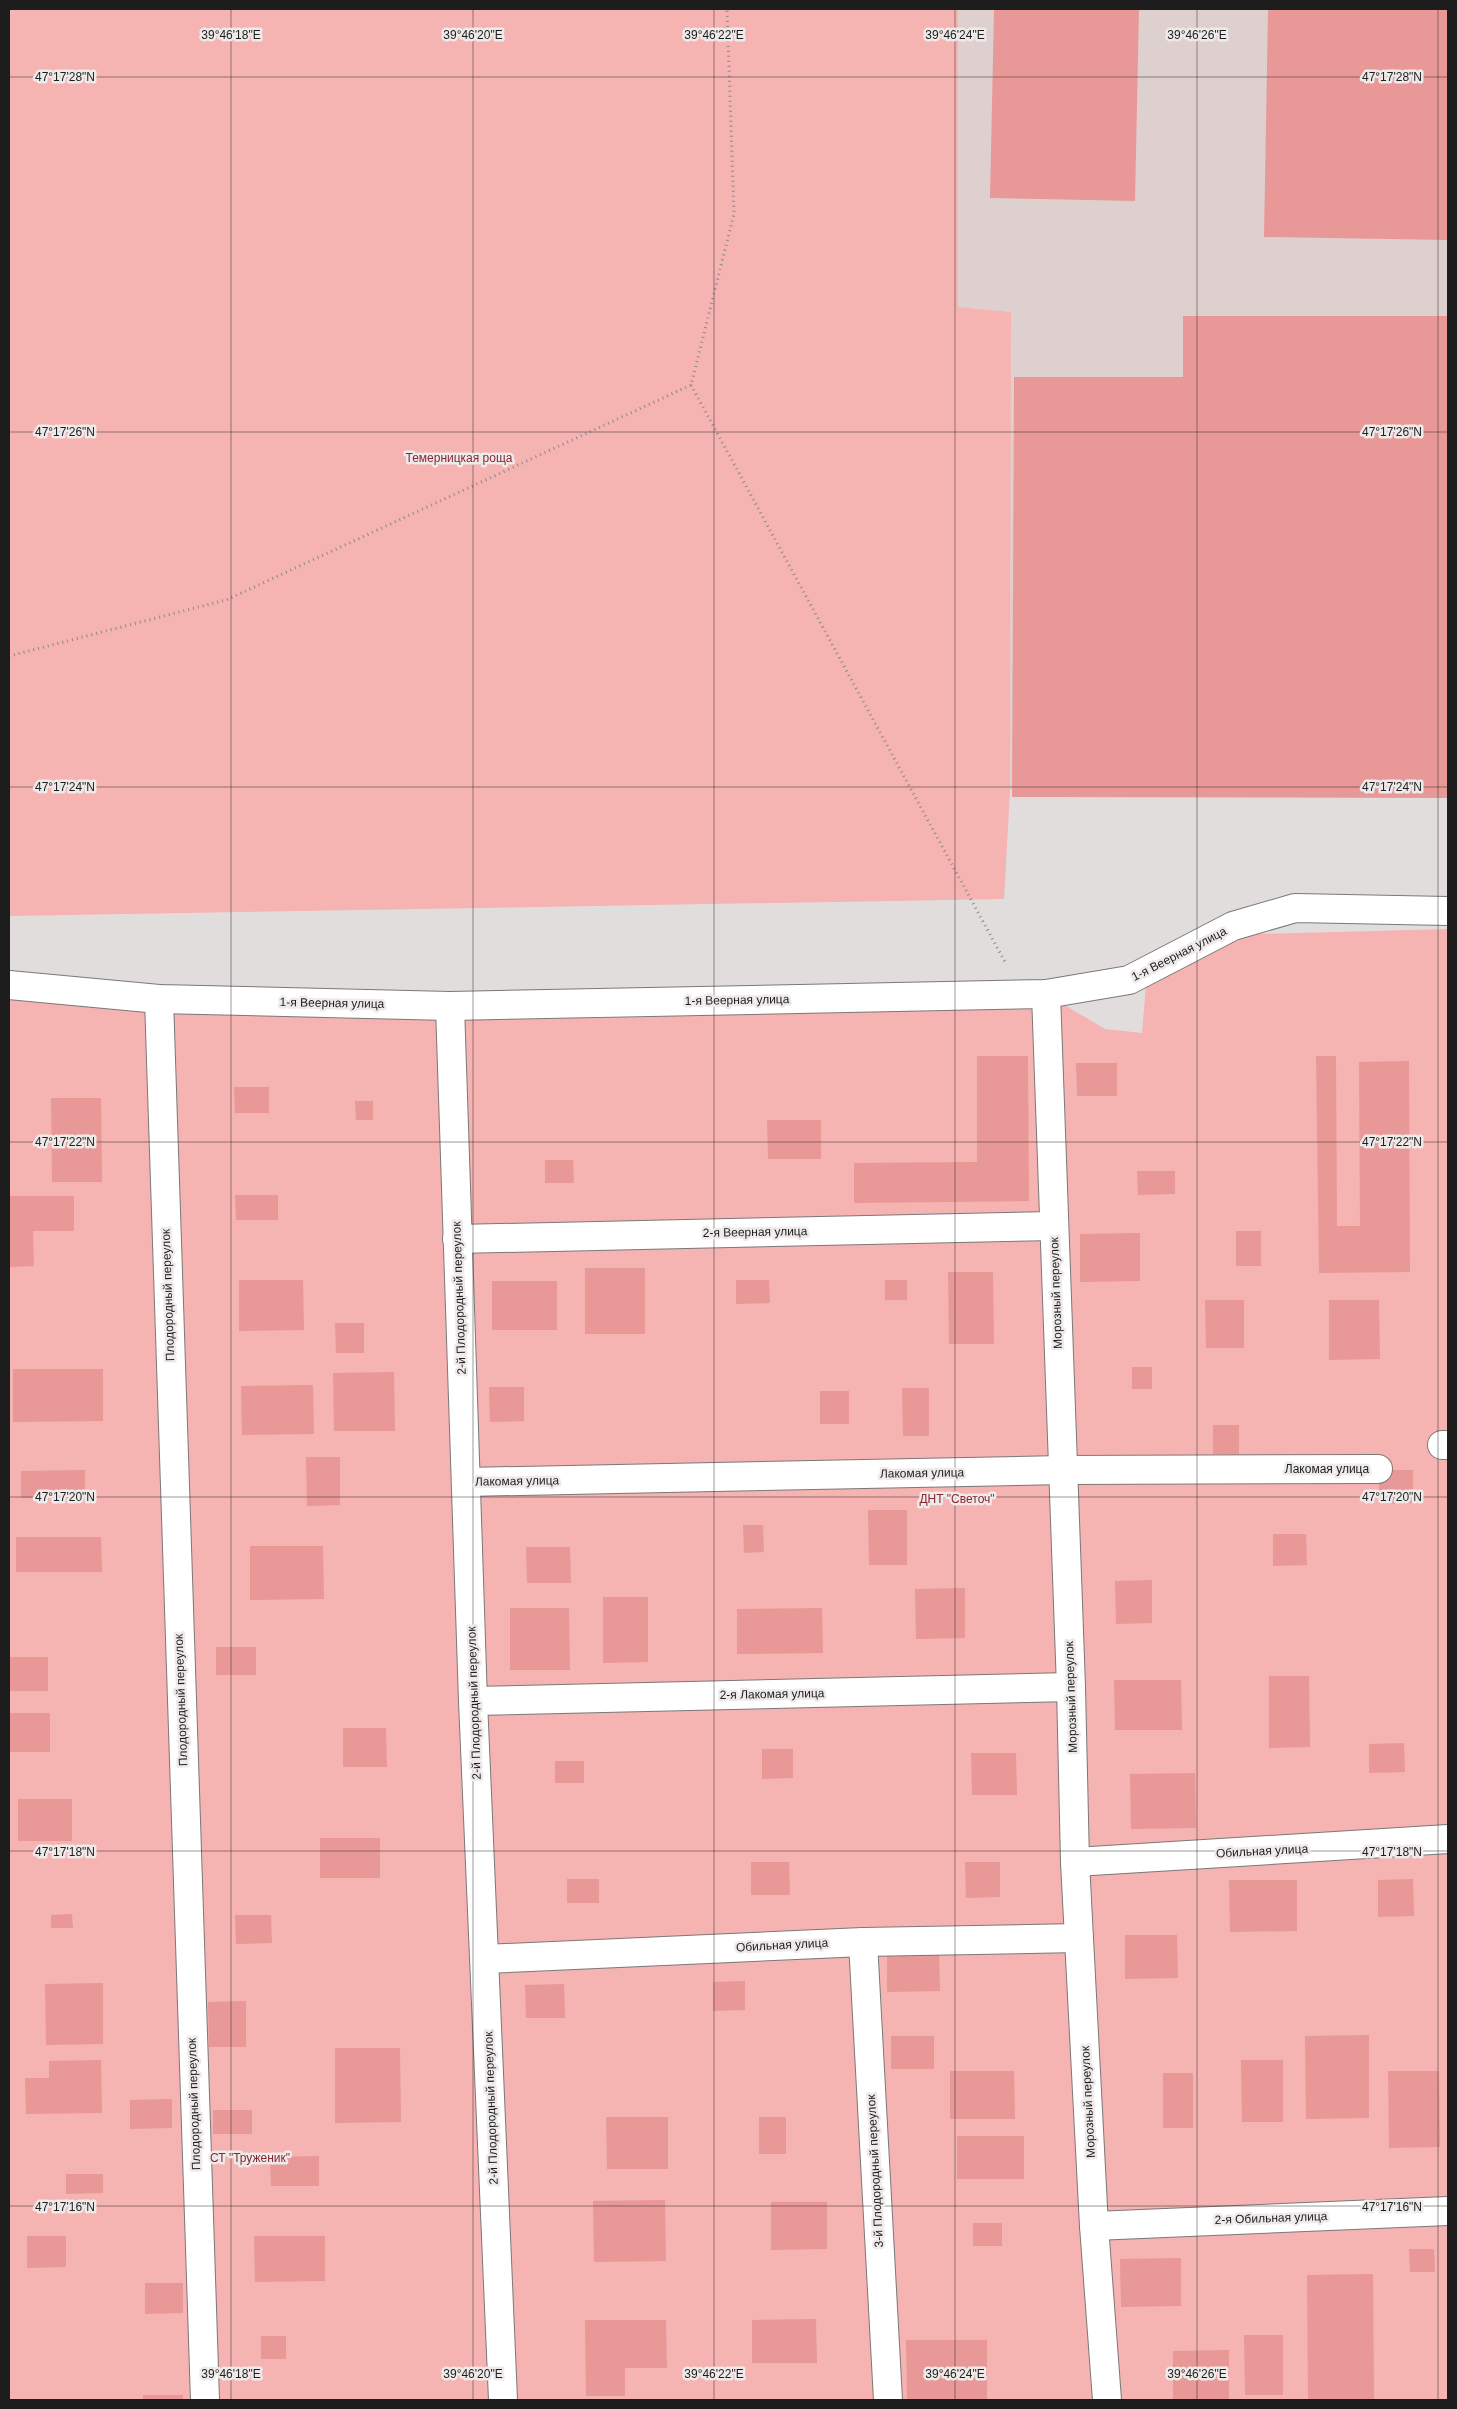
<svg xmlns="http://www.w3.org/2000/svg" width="1457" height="2409" font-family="Arial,sans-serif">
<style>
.built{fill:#ded0cf}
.green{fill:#f5b3b2}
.building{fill:#e89896}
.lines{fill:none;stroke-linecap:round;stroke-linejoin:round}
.minor-casing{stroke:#7c7878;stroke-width:30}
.path{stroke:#8c8989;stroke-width:3;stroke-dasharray:1 4;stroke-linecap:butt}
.minor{stroke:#fff;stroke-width:28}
.ticks{fill:none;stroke:#1e1d1d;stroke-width:1;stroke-opacity:0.45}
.labels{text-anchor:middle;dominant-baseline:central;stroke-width:5;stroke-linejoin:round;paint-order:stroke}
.park-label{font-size:12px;fill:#86282f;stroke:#efeaea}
.street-label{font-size:12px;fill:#1e1d1d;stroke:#efeaea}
.ticks-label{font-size:12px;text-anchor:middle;fill:#1e1d1d;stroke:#efeaea;stroke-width:5;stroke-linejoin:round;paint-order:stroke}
</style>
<rect width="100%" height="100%" fill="#e2dddd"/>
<polygon class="built" points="958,9 1448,9 1448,794 1010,790 1011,312 958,307"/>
<g class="green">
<polygon points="9,9 958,9 958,307 1011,312 1010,790 1004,899 9,916"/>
<polygon points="1448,929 1448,2400 9,2400 9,981 445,1003 1046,994 1105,1029 1142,1033 1147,972 1256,934"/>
</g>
<g class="building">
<polygon points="994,9 1139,9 1135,201 990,198"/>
<polygon points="1268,9 1448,9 1448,240 1264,237"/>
<polygon points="1183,316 1448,316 1448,798 1012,797 1014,377 1183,377"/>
<polygon points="977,1056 1028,1056 1029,1201 854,1203 854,1163 977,1162"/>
<polygon points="1316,1056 1336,1056 1337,1226 1360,1226 1359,1062 1409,1061 1410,1272 1319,1273"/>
<polygon points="1076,1063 1117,1063 1117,1096 1077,1096"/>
<polygon points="234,1087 269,1087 269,1113 235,1113"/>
<polygon points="51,1098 101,1098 102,1182 52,1182"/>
<polygon points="355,1101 373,1101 373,1120 356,1120"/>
<polygon points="767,1120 821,1120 821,1159 768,1159"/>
<polygon points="545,1160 573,1160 574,1183 545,1183"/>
<polygon points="1137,1171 1175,1171 1175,1194 1138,1195"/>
<polygon points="235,1195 278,1195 278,1220 236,1220"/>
<polygon points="9,1196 74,1196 74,1231 33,1231 34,1266 9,1267"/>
<rect x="1236" y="1231" width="25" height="35"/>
<polygon points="1140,1233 1140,1281 1080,1282 1080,1234"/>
<rect x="585" y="1268" width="60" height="66"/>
<polygon points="948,1272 993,1272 994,1344 949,1344"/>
<polygon points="239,1280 303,1280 304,1330 239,1331"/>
<polygon points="736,1280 769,1280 770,1303 736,1304"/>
<rect x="885" y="1280" width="22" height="20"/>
<rect x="492" y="1281" width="65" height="49"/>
<polygon points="1205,1300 1244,1300 1244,1348 1206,1348"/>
<polygon points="1329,1300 1379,1300 1380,1359 1329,1360"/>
<polygon points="335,1323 364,1323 364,1353 336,1353"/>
<rect x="1132" y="1367" width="20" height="22"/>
<polygon points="13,1369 103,1369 103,1421 13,1422"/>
<polygon points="394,1372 395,1431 334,1431 333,1373"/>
<polygon points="313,1385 314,1434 242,1435 241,1386"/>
<polygon points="489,1387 524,1387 524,1421 490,1422"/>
<polygon points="902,1388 929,1388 929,1436 903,1436"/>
<rect x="820" y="1391" width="29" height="33"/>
<rect x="1213" y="1425" width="26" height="29"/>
<polygon points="306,1457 340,1457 340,1505 307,1506"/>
<polygon points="85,1470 85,1498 21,1498 21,1471"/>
<polygon points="1379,1470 1413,1470 1413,1503 1379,1504"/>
<polygon points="868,1510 907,1510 907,1565 869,1565"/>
<polygon points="743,1525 763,1525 764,1552 744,1553"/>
<polygon points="1273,1534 1306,1534 1307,1565 1273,1566"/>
<polygon points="16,1537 101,1537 102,1572 16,1572"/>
<polygon points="250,1546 323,1546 324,1599 250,1600"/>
<polygon points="526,1547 570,1547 571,1583 527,1583"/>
<polygon points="1152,1580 1152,1623 1116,1624 1115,1581"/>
<polygon points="965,1588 965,1638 916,1639 915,1589"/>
<polygon points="603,1597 648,1597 648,1662 603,1663"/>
<polygon points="510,1608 569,1608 570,1670 510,1670"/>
<polygon points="822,1608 823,1653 737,1654 737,1609"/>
<rect x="216" y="1647" width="40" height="28"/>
<rect x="9" y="1657" width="39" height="34"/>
<polygon points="1269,1676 1309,1676 1310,1747 1269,1748"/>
<polygon points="1114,1680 1181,1680 1182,1730 1115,1730"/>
<rect x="9" y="1713" width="41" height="39"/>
<polygon points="343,1728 386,1728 387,1767 343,1767"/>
<polygon points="1404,1743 1405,1772 1369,1773 1369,1744"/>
<polygon points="762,1749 793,1749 793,1778 762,1779"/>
<polygon points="971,1753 1016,1753 1017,1795 972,1795"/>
<rect x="555" y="1761" width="29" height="22"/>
<polygon points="1195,1773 1196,1828 1131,1829 1130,1774"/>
<rect x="18" y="1799" width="54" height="42"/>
<rect x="320" y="1838" width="60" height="40"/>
<polygon points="751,1862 789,1862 790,1895 751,1895"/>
<polygon points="965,1862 1000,1862 1000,1897 966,1898"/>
<rect x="567" y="1879" width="32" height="24"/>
<polygon points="1413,1879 1414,1916 1378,1917 1378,1880"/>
<polygon points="1229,1880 1297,1880 1297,1931 1230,1932"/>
<polygon points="72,1914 73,1928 51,1928 51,1915"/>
<polygon points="235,1915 271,1915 272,1943 236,1944"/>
<polygon points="1125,1935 1177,1935 1178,1978 1125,1979"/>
<polygon points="887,1949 939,1949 940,1991 887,1992"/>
<polygon points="745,1981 745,2010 713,2011 713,1982"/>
<polygon points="103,1983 103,2044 46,2045 45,1984"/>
<polygon points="564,1984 565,2018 526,2018 525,1985"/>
<polygon points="246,2001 246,2047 209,2047 208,2002"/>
<polygon points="1369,2035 1369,2118 1306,2119 1305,2036"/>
<rect x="891" y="2036" width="43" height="33"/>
<polygon points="335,2048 400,2048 401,2122 335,2123"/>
<polygon points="101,2060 102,2113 26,2114 25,2078 49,2078 49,2061"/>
<polygon points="1241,2060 1283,2060 1283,2122 1242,2122"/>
<polygon points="950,2071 1014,2071 1015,2119 950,2119"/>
<polygon points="1388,2071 1439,2071 1440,2147 1389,2148"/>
<rect x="1163" y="2073" width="30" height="55"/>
<polygon points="172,2099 172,2128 130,2129 130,2100"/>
<rect x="213" y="2110" width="39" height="24"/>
<polygon points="606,2117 668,2117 668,2169 607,2169"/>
<rect x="759" y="2117" width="27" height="37"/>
<rect x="957" y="2136" width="67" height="43"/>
<polygon points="319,2156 319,2186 271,2186 270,2157"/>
<polygon points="66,2174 103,2174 103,2193 66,2194"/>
<polygon points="665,2200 666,2261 594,2262 593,2201"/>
<polygon points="771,2202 827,2202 827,2249 771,2250"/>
<rect x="973" y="2223" width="29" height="23"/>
<polygon points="27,2236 66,2236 66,2267 27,2268"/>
<polygon points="254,2236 325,2236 325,2281 255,2282"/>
<polygon points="1409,2249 1434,2249 1435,2272 1410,2272"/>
<polygon points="1181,2258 1181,2306 1121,2307 1120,2259"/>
<polygon points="1373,2274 1374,2399 1308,2399 1307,2275"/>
<polygon points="145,2283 183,2283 183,2313 145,2314"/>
<polygon points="816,2319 817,2363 752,2363 752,2320"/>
<polygon points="585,2320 666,2320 667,2368 625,2368 625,2396 586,2396"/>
<polygon points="1244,2335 1283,2335 1283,2395 1245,2395"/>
<rect x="261" y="2336" width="25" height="23"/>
<polygon points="906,2340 987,2340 987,2400 907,2400"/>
<polygon points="1229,2350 1229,2400 1173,2400 1173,2351"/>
<rect x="143" y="2395" width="40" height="5"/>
</g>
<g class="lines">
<g class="minor-casing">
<g id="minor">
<polyline points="9,985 159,999 450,1006 1046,994 1129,980 1233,926 1295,908 1448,911"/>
<polyline points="1046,994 1071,1687 1075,1862 1094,2226 1107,2400"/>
<polyline points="159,999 205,2400"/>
<polyline points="450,1006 473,1701 503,2400"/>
<polyline points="457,1239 1054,1226"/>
<polyline points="1442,1445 1448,1445"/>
<polyline points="466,1482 1062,1470 1378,1469"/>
<polyline points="473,1701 1071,1687"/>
<polyline points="1075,1862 1448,1839"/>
<polyline points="863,1942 888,2400"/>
<polyline points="485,1959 863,1942 1079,1938"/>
<polyline points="1094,2226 1448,2211"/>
</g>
</g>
<g class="path">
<polyline points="691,385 1005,962"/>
<polyline points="9,656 226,600 691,385 734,214 727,9"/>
</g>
<use href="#minor" class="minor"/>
</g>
<path class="ticks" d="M231,9V2400M473,9V2400M714,9V2400M955,9V2400M1197,9V2400M1438,9V2400M9,77H1448M9,432H1448M9,787H1448M9,1142H1448M9,1497H1448M9,1851H1448M9,2206H1448"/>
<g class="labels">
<g class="park-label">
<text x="459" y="458">Темерницкая роща</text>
<text x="957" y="1499">ДНТ "Светоч"</text>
<text x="250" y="2158">СТ "Труженик"</text>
</g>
<g class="street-label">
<text transform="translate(1179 954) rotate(-27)">1-я Веерная улица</text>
<text transform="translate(737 1000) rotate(-1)">1-я Веерная улица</text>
<text transform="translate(332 1003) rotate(1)">1-я Веерная улица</text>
<text transform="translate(755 1232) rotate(-1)">2-я Веерная улица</text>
<text transform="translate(1056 1293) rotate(-92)">Морозный переулок</text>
<text transform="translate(168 1295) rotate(-92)">Плодородный переулок</text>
<text transform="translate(459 1298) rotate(-92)">2-й Плодородный переулок</text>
<text x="1327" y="1469">Лакомая улица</text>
<text transform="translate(922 1473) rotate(-1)">Лакомая улица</text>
<text transform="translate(517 1481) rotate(-1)">Лакомая улица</text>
<text transform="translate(772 1694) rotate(-1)">2-я Лакомая улица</text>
<text transform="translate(1071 1697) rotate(-92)">Морозный переулок</text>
<text transform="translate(181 1700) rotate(-92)">Плодородный переулок</text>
<text transform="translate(474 1703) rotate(-92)">2-й Плодородный переулок</text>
<text transform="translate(1262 1851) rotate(-3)">Обильная улица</text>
<text transform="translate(782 1945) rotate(-3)">Обильная улица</text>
<text transform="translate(1088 2102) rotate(-93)">Морозный переулок</text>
<text transform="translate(194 2104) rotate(-92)">Плодородный переулок</text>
<text transform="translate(491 2108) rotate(-92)">2-й Плодородный переулок</text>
<text transform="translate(875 2171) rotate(-93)">3-й Плодородный переулок</text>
<text transform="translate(1271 2218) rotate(-2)">2-я Обильная улица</text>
</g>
</g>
<g class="ticks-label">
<text x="231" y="39">39°46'18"E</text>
<text x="473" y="39">39°46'20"E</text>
<text x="714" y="39">39°46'22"E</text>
<text x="955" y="39">39°46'24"E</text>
<text x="1197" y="39">39°46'26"E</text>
<text x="65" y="81">47°17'28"N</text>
<text x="1392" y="81">47°17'28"N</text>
<text x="65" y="436">47°17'26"N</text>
<text x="1392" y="436">47°17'26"N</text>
<text x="65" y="791">47°17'24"N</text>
<text x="1392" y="791">47°17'24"N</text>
<text x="65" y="1146">47°17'22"N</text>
<text x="1392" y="1146">47°17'22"N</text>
<text x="65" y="1501">47°17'20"N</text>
<text x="1392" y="1501">47°17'20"N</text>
<text x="65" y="1856">47°17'18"N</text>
<text x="1392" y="1856">47°17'18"N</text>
<text x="65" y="2211">47°17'16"N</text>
<text x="1392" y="2211">47°17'16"N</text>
<text x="231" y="2378">39°46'18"E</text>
<text x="473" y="2378">39°46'20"E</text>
<text x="714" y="2378">39°46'22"E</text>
<text x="955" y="2378">39°46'24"E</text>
<text x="1197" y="2378">39°46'26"E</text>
</g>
<rect width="1457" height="2409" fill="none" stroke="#1e1d1d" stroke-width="20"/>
</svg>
